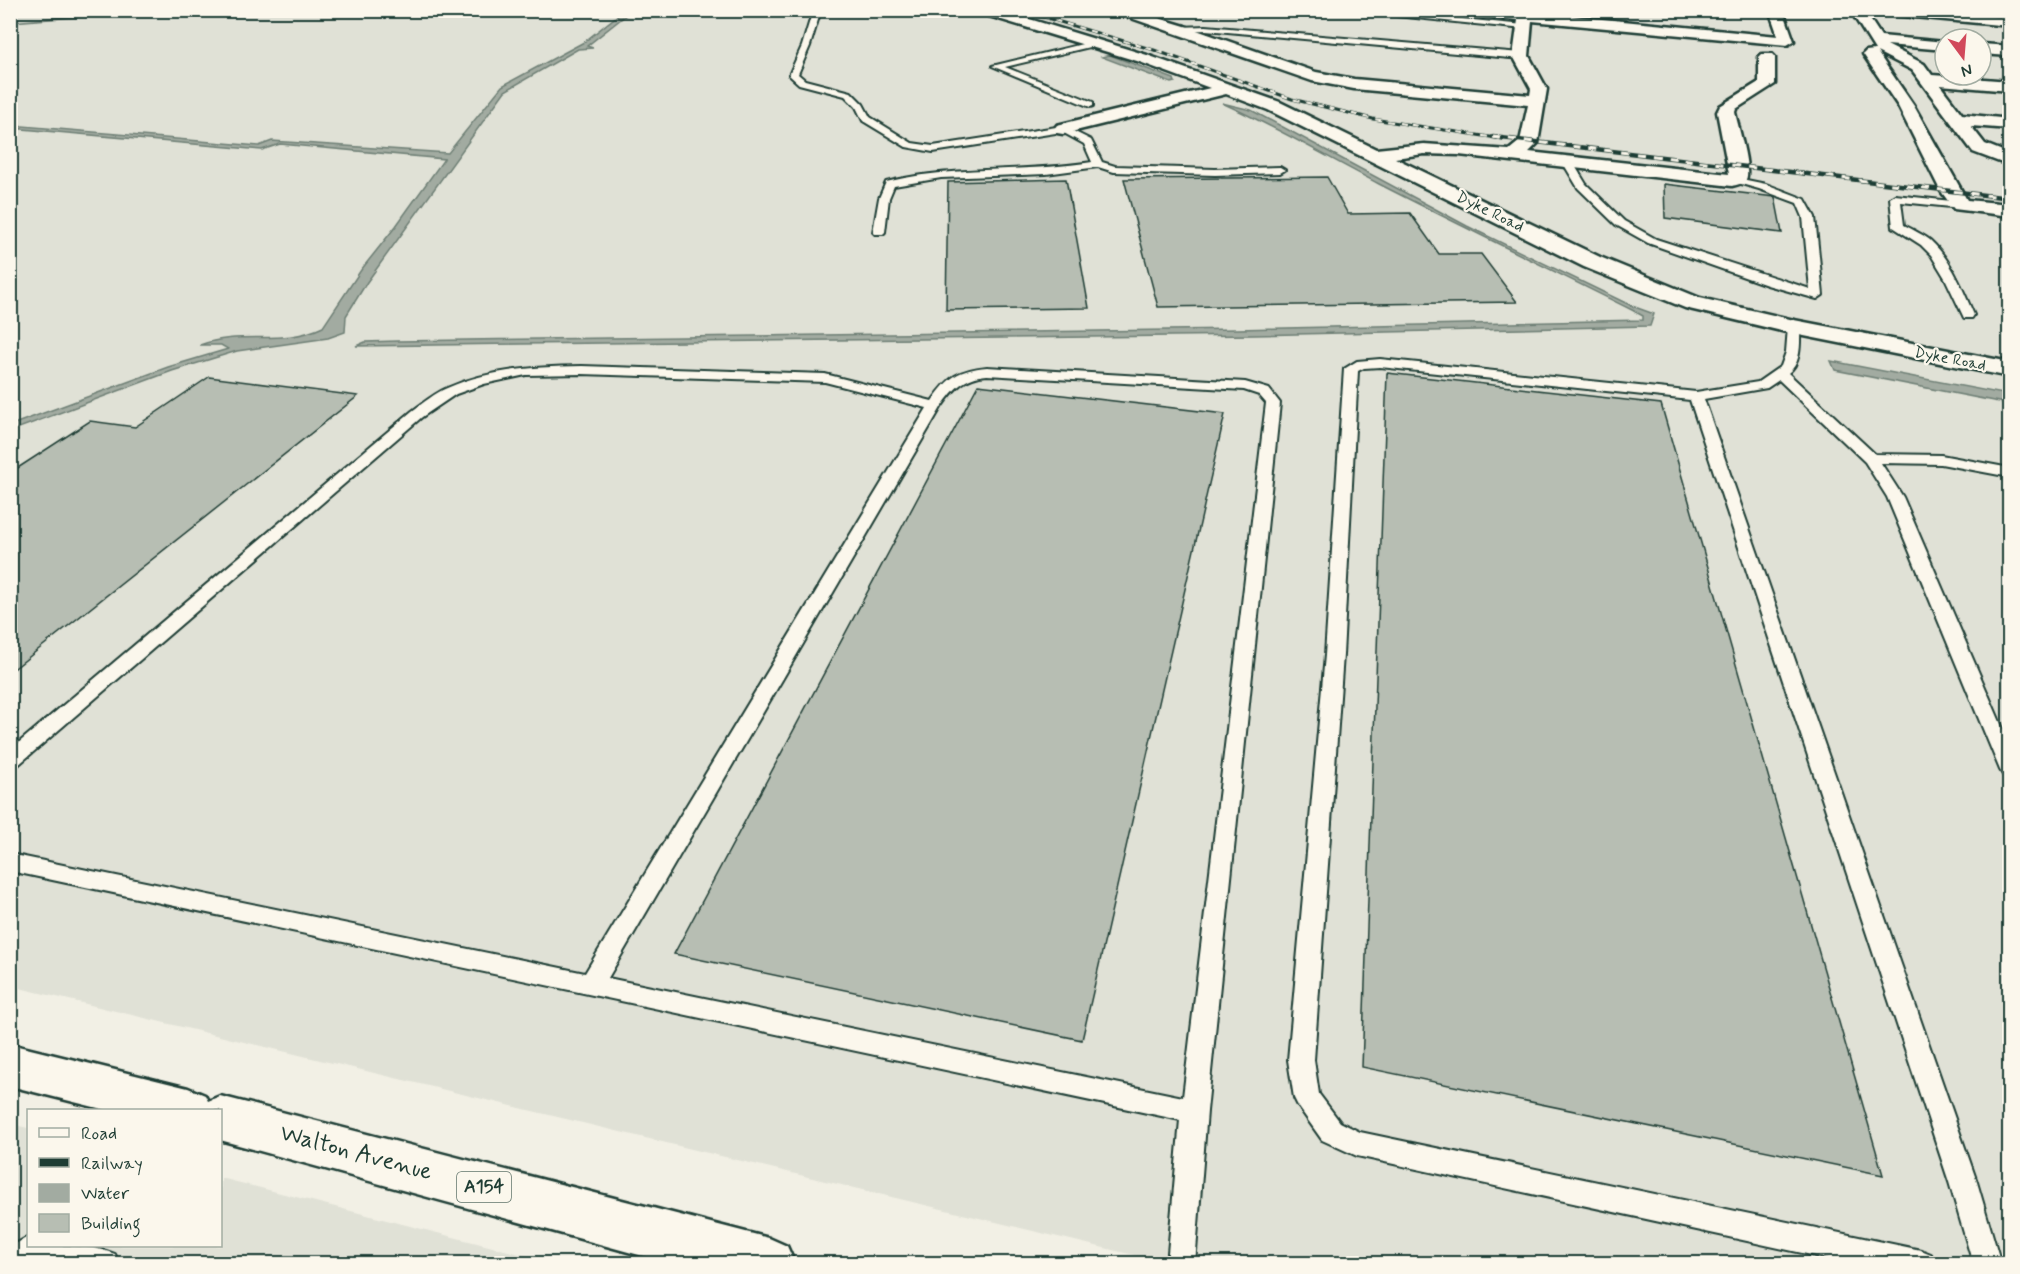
<svg xmlns="http://www.w3.org/2000/svg" width="2020" height="1274" font-family="Mynerve,sans-serif">
<style>
.built{fill:#e0e1d6;fill-rule:evenodd}
.water{fill:#a2aba1;stroke:#6e7f75;stroke-width:1.5}
.building{fill:#b7beb3;stroke:#1f3d34;stroke-width:1.5}
.lines{fill:none;stroke-linecap:round;stroke-linejoin:round}
.service-casing{stroke:#1f3d34;stroke-width:4}
.minor-casing{stroke:#1f3d34;stroke-width:5}
.primary-casing{stroke:#1f3d34;stroke-width:5}
.service{fill:#fbf7ec;fill-rule:evenodd}
.minor{fill:#fbf7ec;fill-rule:evenodd}
.primary{fill:#fbf7ec;fill-rule:evenodd}
.rail-far1-casing{stroke:#1f3d34;stroke-width:3}
.rail-casing{stroke:#1f3d34;stroke-width:4.5}
.rail-far1{stroke:#fbf7ec;stroke-width:2;stroke-dasharray:6;stroke-linecap:butt}
.rail{stroke:#fbf7ec;stroke-width:3;stroke-dasharray:8;stroke-linecap:butt}
.labels{text-anchor:middle;dominant-baseline:central;stroke-width:4.5;stroke-linejoin:round;paint-order:stroke}
.far-street-label{font-size:16px;fill:#1f3d34;stroke:#fbf7ec}
.shield{fill:#fbf7ec;stroke:#61756b;stroke-width:1.5}
.shield-label{font-size:18px;font-weight:bold;fill:#1f3d34}
.near-street-label{font-size:24px;fill:#1f3d34;stroke:#fbf7ec}
</style>
<rect width="100%" height="100%" fill="#f2f0e5"/>
<filter id="ink" filterUnits="userSpaceOnUse"><feTurbulence type="fractalNoise" baseFrequency=".0167" numOctaves="2"/><feDisplacementMap in="SourceGraphic" scale="12" xChannelSelector="R" yChannelSelector="G"/><feConvolveMatrix kernelMatrix="1 2 1 2 8 2 1 2 1" color-interpolation-filters="sRGB"/></filter>
<g filter="url(#ink)">
<g class="built">
<path d="M11,11H2009V1263H1167L11,986ZM1945,39H1981V75H1945Z"/>
<polygon points="10,1124 28,1128 28,1246 220,1246 221,1178 555,1263 11,1263"/>
</g>
<g class="water">
<polygon points="132,11 245,11 128,13 11,22"/>
<path d="M623,11H631L587,46L593,48L578,49L505,91L367,282L346,316L345,332L328,338L237,351L172,371L11,431V425L168,367L228,349L221,345H200C241,329 281,347 323,327L361,270L396,226L444,159L280,144L262,150L11,128V125L259,146L272,141L448,153L502,86L584,42Z"/>
<polygon points="1110,55 1174,79 1175,82 1171,83 1102,57"/>
<path d="M1222,103L1251,110L1467,226L1632,306L1654,314L1650,326L1255,335L356,346L365,342L397,341L1238,329L1643,320V316L1632,310C1548,268 1463,227 1379,184C1327,157 1276,127 1222,103Z"/>
<polygon points="1831,361 2009,395 2009,404 1835,370"/>
</g>
<g class="building">
<polygon points="1327,177 1348,214 1410,213 1439,254 1481,254 1517,302 1158,307 1124,179"/>
<polygon points="1066,179 1089,308 946,310 948,182"/>
<polygon points="1664,184 1775,197 1782,233 1665,218"/>
<polygon points="1387,373 1661,404 1883,1175 1362,1067"/>
<polygon points="209,377 358,396 10,672 10,473 90,421 135,427"/>
<polygon points="978,385 1225,414 1082,1040 674,954"/>
</g>
<g class="lines">
<g class="service-casing">
<g id="service">
<path d="M813,10H821L810,46L798,74L805,80L851,92L863,104L870,117L912,143L933,146L1063,126L1091,140L1102,162L1115,166L1215,169L1280,167L1285,170L1280,173L1215,175L1114,172L1098,167L1046,174L941,178L894,186L889,198L885,232L883,234H875L873,232L879,198L886,182C954,165 1024,173 1092,162L1084,144L1062,132L933,152L906,147L863,121L856,107L845,96L799,84L789,75L802,46Z"/>
<polygon points="1337,10 1370,10 1524,25 1528,27 1524,29"/>
<polygon points="1206,26 1521,53 1525,56 1521,59 1206,30 1180,31 1176,29 1180,27"/>
<polygon points="1095,41 1099,43 1098,45 1005,67 1093,102 1093,106 1090,107 992,66"/>
<polygon points="1564,161 1572,161 1586,184 1624,221 1656,239 1810,289 1803,217 1797,203 1759,189 1727,180 1732,177 1766,184 1805,199 1815,217 1823,295 1817,299 1767,285 1648,243 1616,225 1578,188 1563,163"/>
<path d="M1895,195L1961,202L1966,205L1961,208L1901,202L1904,225C1913,230 1922,234 1930,240C1951,259 1963,290 1974,315L1972,318H1964L1945,278L1931,255L1921,245L1893,227L1890,198Z"/>
<path d="M1794,323L1800,327C1800,342 1802,363 1788,373L1875,454L1941,455L2010,468V477L1941,464L1881,463L1903,497L2010,745V777L2003,775L2000,770L1887,497L1865,462L1779,380L1767,388L1704,399L1977,1182L2001,1264H1973L1949,1182L1690,400L1380,367L1364,368L1358,371L1343,655L1314,1060L1319,1094L1340,1122L1360,1132L1921,1250L1931,1254L1935,1264H1853L1357,1156L1322,1140L1298,1106L1294,1098L1288,1060L1325,655L1344,369L1357,361L1380,359L1696,392L1758,382L1781,366L1786,352L1788,327Z"/>
<path d="M582,366L825,374L932,401C949,377 957,370 987,367L1245,382L1269,389L1280,403L1207,1111L1195,1264H1167L1180,1120L10,871V854L585,973L927,408L825,382L582,374L526,375L484,384L456,394L422,417L17,766L10,768V750L412,411C423,403 435,393 447,388C490,369 536,367 582,366ZM987,375L1244,390L1259,395L1266,403L1183,1097L608,978L942,406C955,388 964,377 987,375Z"/>
<path d="M26,1238H28V1246C57,1246 88,1243 115,1254L119,1264H10V1247Z"/>
</g>
</g>
<g class="minor-casing">
<g id="minor">
<path d="M977,10H1000L1147,55L1280,102L1376,149L1424,144L1509,150L1520,141L1528,105L1354,89L1312,81L1108,10H1132L1185,26L1316,72L1354,79L1530,95L1531,89L1513,56L1518,20L1460,14L1453,10H1510L1778,36L1769,10H1783L1794,41L1787,45L1532,21L1529,56L1547,89L1538,143L1529,152L1729,174L1717,112L1720,106L1759,82V57L1762,54H1772L1775,57V84L1736,109L1735,112C1737,123 1753,174 1745,181C1742,184 1736,185 1732,186L1459,155L1424,154L1395,158L1600,257L1700,298L1794,320L2010,362V377L1794,334L1685,308L1584,267L1268,110L1226,94L1063,134L1057,133L1054,129L1057,125L1210,88L1137,61L979,13Z"/>
<polygon points="1850,10 1864,10 1881,36 1945,42 1945,50 1887,45 1924,64 1932,75 2010,81 2010,91 1940,85 1962,114 2010,119 2010,129 1971,126 1985,144 2010,154 2010,166 1973,152 1912,70 1877,52 1914,106 1967,200 2010,204 2010,216 1954,209 1940,190 1898,106 1863,54 1866,51 1875,50"/>
<polygon points="1874,10 1932,10 2010,18 2010,26 1881,14"/>
<polygon points="1981,44 2010,46 2010,56 1981,54"/>
</g>
</g>
<g class="primary-casing">
<polygon id="primary" points="10,1044 188,1088 205,1095 208,1101 220,1096 769,1238 787,1246 795,1264 672,1264 220,1140 220,1110 106,1110 10,1086"/>
</g>
<use href="#service" class="service"/>
<use href="#minor" class="minor"/>
<use href="#primary" class="primary"/>
<g class="rail-far1-casing">
<polyline id="rail-far1" points="1020,10 1154,50 1292,99 1373,119 1503,139"/>
</g>
<g class="rail-casing">
<polyline id="rail" points="1493,137 2010,198"/>
</g>
<use href="#rail-far1" class="rail-far1"/>
<use href="#rail" class="rail"/>
</g>
</g>
<g class="labels">
<g class="far-street-label">
<text transform="translate(1490 212) rotate(26)">Dyke Road</text>
<text transform="translate(1950 359) rotate(11)">Dyke Road</text>
</g>
<rect class="shield" x="457" y="1172" width="54" height="30" rx="4.5"/>
<g class="shield-label">
<text x="484" y="1187">A154</text>
</g>
<g class="near-street-label">
<text transform="translate(356 1153) rotate(15)">Walton Avenue</text>
</g>
</g>
<rect width="2020" height="1274" fill="none" stroke="#fbf7ec" stroke-width="36"/>
<rect x="18" y="18" width="1984" height="1238" fill="none" stroke="#1f3d34" stroke-width="2" filter="url(#ink)"/>
<rect x="27" y="1109" width="195" height="138" fill="#fbf7ec" stroke="#a3ada2" stroke-width="1.5"/>
<rect x="39" y="1128" width="30" height="9" fill="#fbf7ec" stroke="#a3ada2" stroke-width="1.5"/>
<text x="81" y="1139" font-size="18" fill="#1f3d34">Road</text>
<rect x="39" y="1158" width="30" height="9" fill="#1f3d34" stroke="#a3ada2" stroke-width="1.5"/>
<text x="81" y="1169" font-size="18" fill="#1f3d34">Railway</text>
<rect x="39" y="1184" width="30" height="18" fill="#a2aba1" stroke="#a3ada2" stroke-width="1.5"/>
<text x="81" y="1199" font-size="18" fill="#1f3d34">Water</text>
<rect x="39" y="1214" width="30" height="18" fill="#b7beb3" stroke="#a3ada2" stroke-width="1.5"/>
<text x="81" y="1229" font-size="18" fill="#1f3d34">Building</text>
<g transform="translate(1963 57) rotate(164)"><circle r="28" fill="#fbf7ec" stroke="#a3ada2" stroke-width="1.5"/>
<path d="M0-4.5L10 22L0 15L-10 22Z" fill="#d1495b"/>
<text y="-9" font-size="16" font-weight="bold" text-anchor="middle" fill="#1f3d34">N</text>
</g>
</svg>
